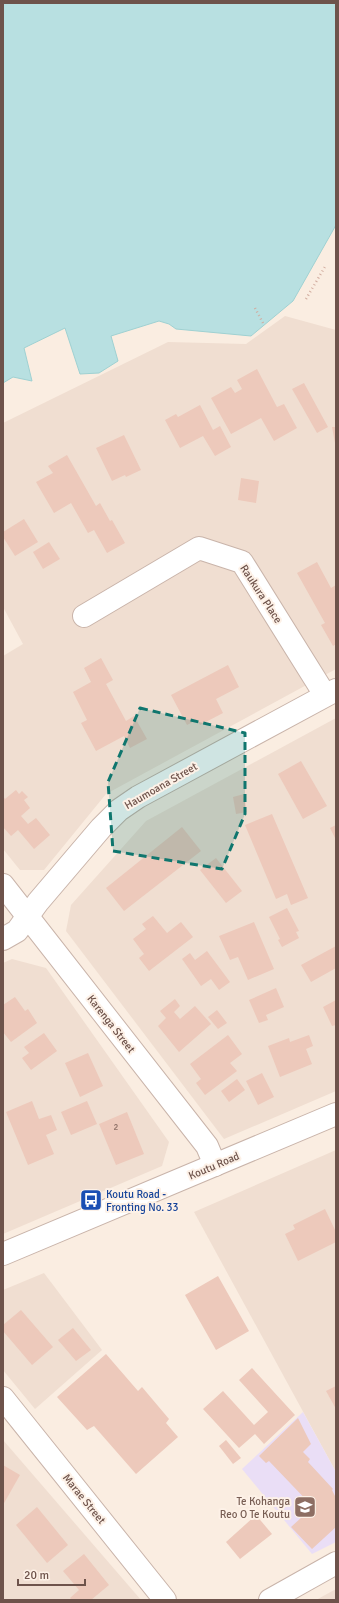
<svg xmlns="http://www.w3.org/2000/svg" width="339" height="1603" font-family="Signika,sans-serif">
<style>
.residential{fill:#f0ded1}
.education{fill:#eadef6}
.water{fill:#b8e0e1;stroke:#9fd1d2}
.building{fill:#edc9bb}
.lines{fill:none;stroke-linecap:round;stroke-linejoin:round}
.street-casing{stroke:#c9b4aa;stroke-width:24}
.path{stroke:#d1ac9f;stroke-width:2.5;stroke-dasharray:1 3;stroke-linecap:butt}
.street{stroke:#fff;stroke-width:22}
.marked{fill:#0f766e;fill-opacity:0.2;stroke:#0f766e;stroke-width:3;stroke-dasharray:8 5;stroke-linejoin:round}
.labels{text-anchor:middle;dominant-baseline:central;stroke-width:4;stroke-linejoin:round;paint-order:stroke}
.number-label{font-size:9px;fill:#8e7067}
.street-label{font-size:11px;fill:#6e534b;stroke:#fdf1e7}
.transit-label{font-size:11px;fill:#164399;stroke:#fdf1e7;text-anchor:start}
.education-label{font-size:11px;fill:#785e54;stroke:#fdf1e7;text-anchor:end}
</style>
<rect width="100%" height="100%" fill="#faede1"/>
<g class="residential">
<polygon points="285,316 336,330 336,669 106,794 44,870 20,870 3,849 3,656 23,644 3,607 3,423 168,342 246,344"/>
<polygon points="336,718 336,1091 224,1139 66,931 71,905 146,821"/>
<polygon points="12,959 46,968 169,1142 162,1166 3,1234 3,963"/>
<polygon points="336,1150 336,1472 194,1212"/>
<polygon points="44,1273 102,1350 35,1409 3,1370 3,1290"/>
<polygon points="3,1440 141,1600 3,1600"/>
<polygon points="336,1589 336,1600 316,1600"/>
</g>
<polygon class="education" points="303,1412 336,1472 336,1542 312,1554 242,1469"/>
<polygon class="water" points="3,3 336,3 336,225 293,301 251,336 176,329 169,324 159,321 111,336 118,361 99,373 80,374 65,328 24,348 32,381 13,377 3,383"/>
<g class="building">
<polygon points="257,369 277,407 284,404 297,428 274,441 261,418 231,434 211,398 231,387 235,393 242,389 237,380"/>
<polygon points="304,383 328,427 317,433 292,389"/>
<polygon points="200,405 213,430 220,426 231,447 215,456 203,436 180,448 165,420 176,414 178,417"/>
<polygon points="332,427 336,427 336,443 335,443"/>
<polygon points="124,435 141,470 126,477 125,475 112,481 96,448"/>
<polygon points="67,455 96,506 100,503 110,521 112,520 125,543 107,553 94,530 88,533 71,503 54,513 36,482 53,473 48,466"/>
<polygon points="241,478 259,481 256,503 238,500"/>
<polygon points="24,519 38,542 15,556 3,537 3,532"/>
<polygon points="49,542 60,559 43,569 33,552"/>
<polygon points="317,562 331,588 336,585 336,644 333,646 321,625 325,623 297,573"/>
<polygon points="101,658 113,680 106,684 126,721 134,716 147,739 130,748 124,736 96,751 81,723 87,720 73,692 91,682 84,668"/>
<polygon points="228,665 239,687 216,699 223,713 200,725 197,720 187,725 171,695"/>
<polygon points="301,761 327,806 303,819 278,774"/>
<polygon points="16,790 19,794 22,791 28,797 24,800 30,808 21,816 28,824 36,818 50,835 34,849 18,830 11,836 3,827 3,796 5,799"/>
<polygon points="244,794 247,812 236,814 233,797"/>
<polygon points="272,814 308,898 291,905 287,894 276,899 245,825"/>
<polygon points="336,825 336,840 330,828"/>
<polygon points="182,827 201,851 124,911 106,888"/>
<polygon points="216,858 242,891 226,903 200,870"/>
<polygon points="287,908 299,931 296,932 299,938 282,947 278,940 280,939 269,917"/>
<polygon points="153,916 167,933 181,922 193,937 149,971 139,958 144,954 133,939 146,929 142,924"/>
<polygon points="254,922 274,969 248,980 238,957 230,960 219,936"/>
<polygon points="336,946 336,968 311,982 301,965"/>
<polygon points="207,951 230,982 219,990 211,979 201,986 182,959 190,953 195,960"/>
<polygon points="276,988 284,1007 266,1015 268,1020 259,1023 249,1000"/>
<polygon points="15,997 25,1011 28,1009 37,1023 11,1042 3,1032 3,1005"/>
<polygon points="175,999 180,1006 174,1012 180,1019 195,1006 211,1024 179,1052 158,1026 166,1018 160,1011"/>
<polygon points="336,1000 336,1025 332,1026 323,1007"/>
<polygon points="217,1010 227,1023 218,1029 208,1017"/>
<polygon points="44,1033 57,1051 31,1070 22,1058 29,1053 24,1047"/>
<polygon points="228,1035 242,1054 230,1063 237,1071 205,1095 196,1083 201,1079 190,1064"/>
<polygon points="309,1035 313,1046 306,1049 312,1064 280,1077 268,1046 289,1038 290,1042"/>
<polygon points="88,1053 103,1086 80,1097 65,1063"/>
<polygon points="262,1073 274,1097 258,1105 246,1081"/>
<polygon points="237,1079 245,1090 229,1102 221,1091"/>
<polygon points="32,1101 39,1119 51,1115 57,1130 46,1135 54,1154 28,1165 6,1112"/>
<polygon points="87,1101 97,1124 71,1135 61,1112"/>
<polygon points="127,1112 144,1154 116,1165 99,1124"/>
<polygon points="325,1209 336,1232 336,1242 298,1261 285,1234 295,1229 293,1225"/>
<polygon points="218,1276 249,1331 216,1350 185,1295"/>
<polygon points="21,1310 53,1347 32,1365 3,1331 3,1325"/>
<polygon points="73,1328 91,1350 76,1361 58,1340"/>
<polygon points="106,1354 138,1391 142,1387 169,1419 166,1423 178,1437 136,1474 94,1426 87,1430 57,1397"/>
<polygon points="252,1368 295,1415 264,1444 255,1434 239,1448 203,1409 223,1391 254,1425 268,1412 239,1380"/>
<polygon points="336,1386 336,1409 326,1391"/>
<polygon points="298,1418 311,1444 303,1452 310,1459 308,1462 333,1489 332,1490 336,1498 336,1527 312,1549 291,1527 313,1507 269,1461 266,1463 259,1456"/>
<polygon points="226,1440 241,1458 233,1464 219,1446"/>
<polygon points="3,1465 20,1475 3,1505"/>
<polygon points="37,1507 68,1545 47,1563 16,1525"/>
<polygon points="256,1515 272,1534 240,1559 226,1542"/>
<polygon points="84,1554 109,1585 91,1600 72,1600 70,1598 79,1590 63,1571"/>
</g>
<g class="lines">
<g class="street-casing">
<g id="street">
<polyline points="84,616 199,548 242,562 325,695"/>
<polyline points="3,885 207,1146 215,1165"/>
<polyline points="3,939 17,931 38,902 101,828 119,810 138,797 336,690"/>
<polyline points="3,1254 336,1114"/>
<polyline points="3,1398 165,1600"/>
<polyline points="270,1600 336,1563"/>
</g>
</g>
<g class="path">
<polyline points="306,299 326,265"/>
<polyline points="255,308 264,325"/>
</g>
<use href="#street" class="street"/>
</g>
<path class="marked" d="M140,708L245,733V814L222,869L113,851L108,782Z"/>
<defs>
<g id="bus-square" transform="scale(1.15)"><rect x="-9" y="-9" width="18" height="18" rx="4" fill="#1a4fb4" stroke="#fdf1e7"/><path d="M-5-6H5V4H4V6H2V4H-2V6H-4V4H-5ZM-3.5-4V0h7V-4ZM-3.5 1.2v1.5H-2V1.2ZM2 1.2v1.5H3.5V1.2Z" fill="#fff"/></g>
<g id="school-square" transform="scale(1.15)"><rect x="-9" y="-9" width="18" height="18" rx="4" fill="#8d6e63" stroke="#fdf1e7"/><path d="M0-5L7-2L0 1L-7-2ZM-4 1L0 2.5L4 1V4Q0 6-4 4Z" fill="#fff"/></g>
</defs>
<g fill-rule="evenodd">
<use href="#bus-square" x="91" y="1200"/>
<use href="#school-square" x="305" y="1507"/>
</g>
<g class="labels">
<g class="number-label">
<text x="116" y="1127">2</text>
</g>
<g class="street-label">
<text transform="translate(261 594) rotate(57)">Raukura Place</text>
<text transform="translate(161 786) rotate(-30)">Haumoana Street</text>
<text transform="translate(111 1024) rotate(52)">Karenga Street</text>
<text transform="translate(214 1166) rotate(-23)">Koutu Road</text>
<text transform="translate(84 1499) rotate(51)">Marae Street</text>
</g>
<g class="transit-label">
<text x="106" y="1194">Koutu Road -<tspan x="106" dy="13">Fronting No. 33</tspan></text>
</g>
<g class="education-label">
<text x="290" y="1501">Te Kohanga<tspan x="290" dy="13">Reo O Te Koutu</tspan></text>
</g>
</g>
<rect width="339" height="1603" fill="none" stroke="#6e534b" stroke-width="8"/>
<path d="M18 1579v6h67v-6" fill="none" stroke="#6e534b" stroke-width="2"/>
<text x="24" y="1579" font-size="12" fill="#6e534b" stroke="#fdf1e7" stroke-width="3" paint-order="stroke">20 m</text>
</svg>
